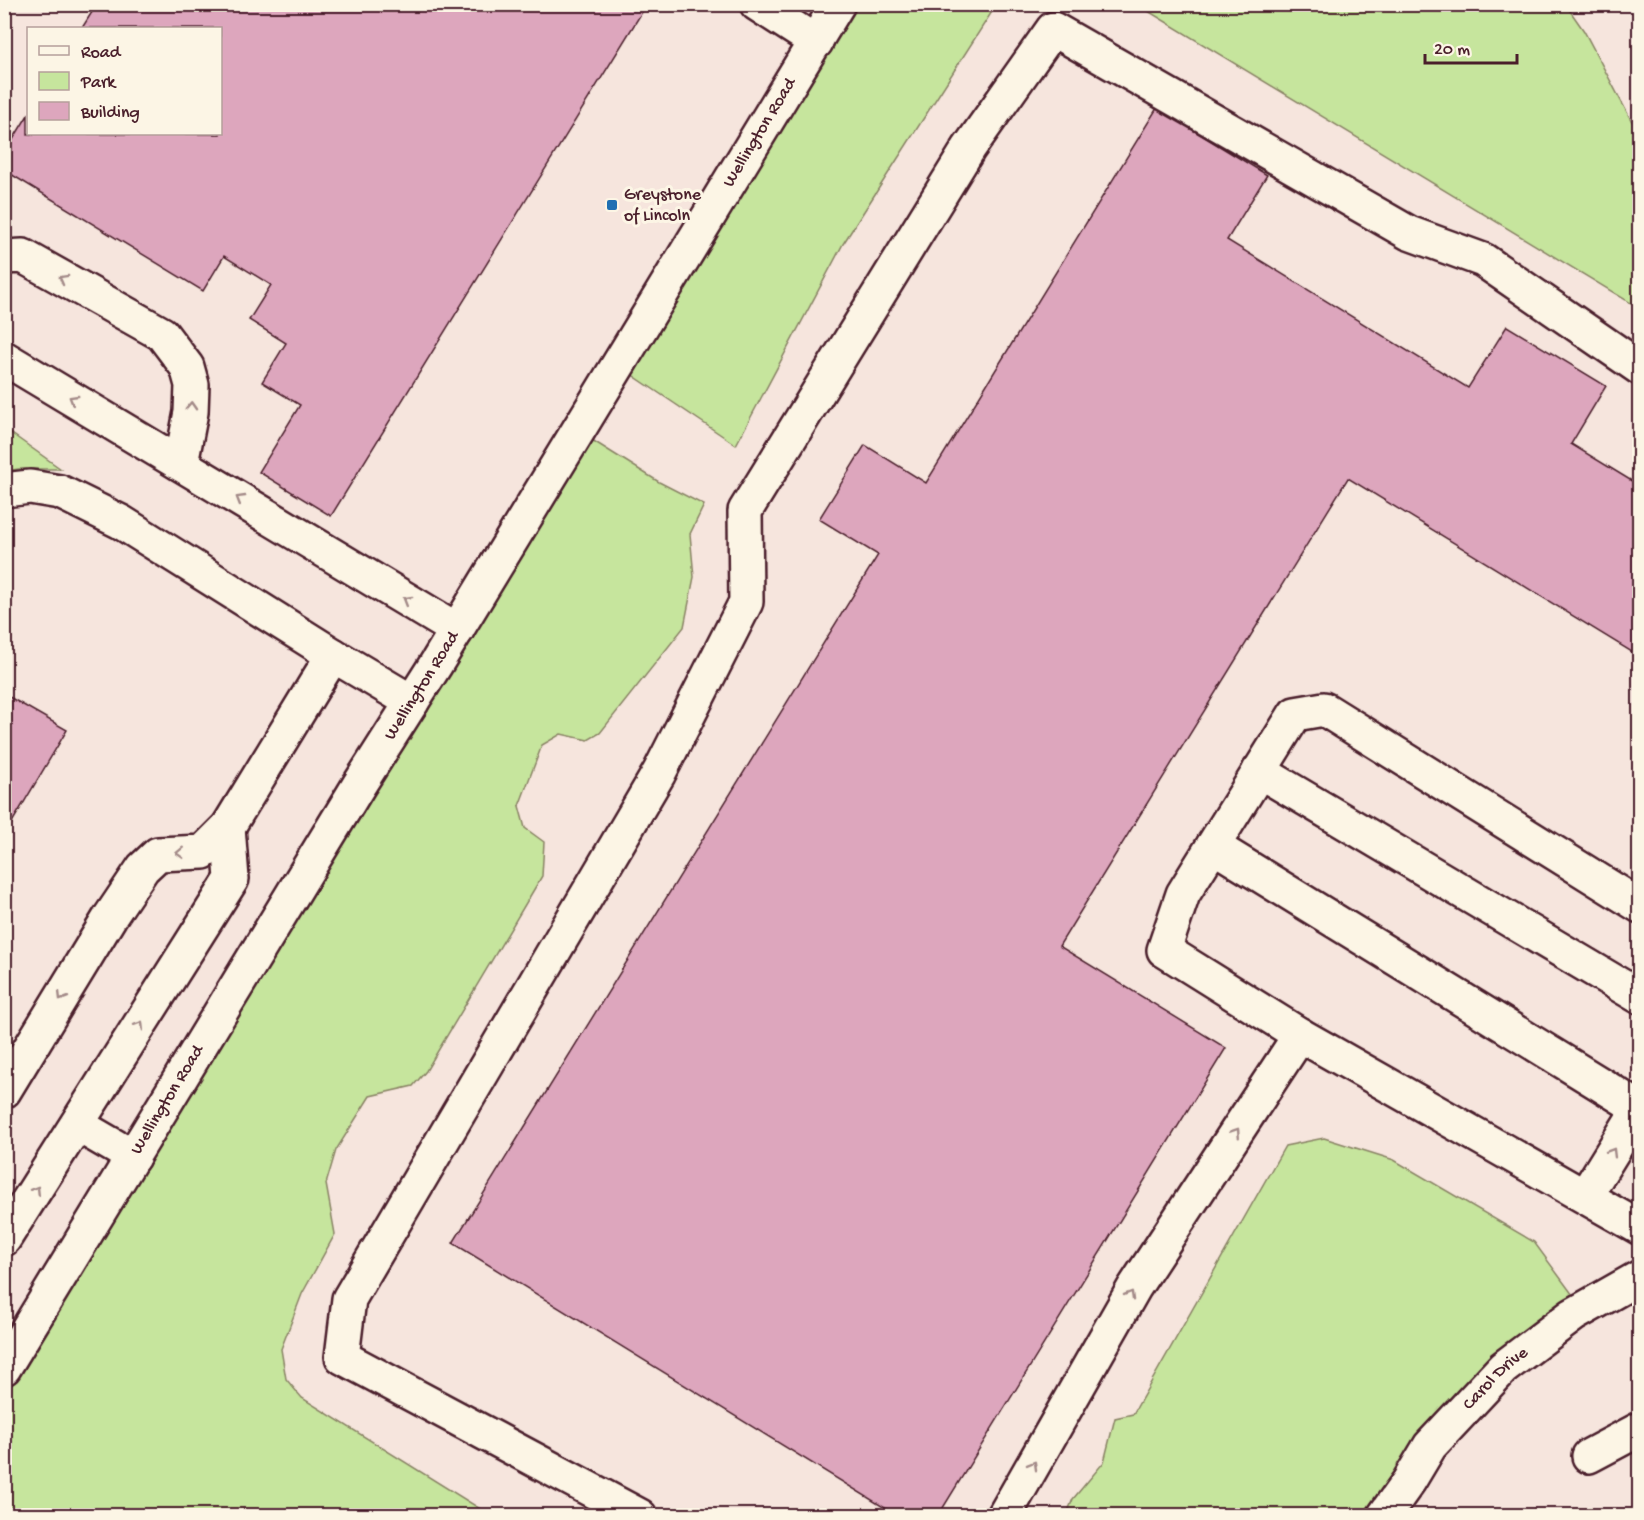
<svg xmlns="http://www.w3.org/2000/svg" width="1644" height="1520" font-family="'Gochi Hand',sans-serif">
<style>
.green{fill:#c6e59d;stroke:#888264;stroke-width:1.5}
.building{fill:#dda6bd;stroke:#4a1f2b;stroke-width:1.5}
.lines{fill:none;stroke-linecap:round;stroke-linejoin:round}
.minor-casing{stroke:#4a1f2b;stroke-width:38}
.minor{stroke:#fcf5e5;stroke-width:33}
.oneway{stroke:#a38a88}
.poi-dot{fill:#1f6fb2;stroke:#fcf5e5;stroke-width:2}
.labels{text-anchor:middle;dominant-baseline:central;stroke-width:6;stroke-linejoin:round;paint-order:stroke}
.street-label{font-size:18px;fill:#4a1f2b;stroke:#fcf5e5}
.poi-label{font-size:18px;fill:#4a1f2b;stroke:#fcf5e5;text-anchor:start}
</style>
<rect width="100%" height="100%" fill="#f6e5dd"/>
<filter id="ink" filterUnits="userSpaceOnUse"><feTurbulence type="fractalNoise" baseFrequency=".0167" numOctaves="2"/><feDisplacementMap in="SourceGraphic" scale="12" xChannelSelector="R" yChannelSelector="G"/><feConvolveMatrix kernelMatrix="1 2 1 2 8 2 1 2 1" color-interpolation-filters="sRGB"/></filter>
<g filter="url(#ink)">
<g class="green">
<polygon points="810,5 1001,5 993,10 843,244 736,445 625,370 830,17"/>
<polygon points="1138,5 1566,5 1584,31 1639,135 1639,308"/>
<polygon points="5,429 61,469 19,469 5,471"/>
<polygon points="584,435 659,482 704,505 690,534 694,577 684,627 600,733 588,740 561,734 542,745 519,806 525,828 544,842 542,876 426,1071 413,1086 370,1096 336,1150 326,1184 335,1234 302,1294 281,1349 286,1379 302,1398 490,1515 5,1515 4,1372"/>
<polygon points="1324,1138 1394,1160 1534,1242 1578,1302 1495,1377 1387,1515 1066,1516 1073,1499 1104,1462 1115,1418 1133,1414 1285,1146"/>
</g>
<g class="building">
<polygon points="97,4 647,4 331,516 259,472 300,405 262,382 286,343 249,320 271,285 224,256 203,291 4,170 4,154 28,115 28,134 220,134 220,28 82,28"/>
<polygon points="1157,108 1267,175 1227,240 1468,388 1507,326 1606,386 1571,444 1640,486 1640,657 1348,478 1059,946 1226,1048 938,1516 898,1516 453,1243 878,555 819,519 865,445 926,483"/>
<polygon points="4,694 67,730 4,836"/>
<polygon points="1640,1509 1640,1516 1627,1516"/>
</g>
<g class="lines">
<g class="minor-casing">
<g id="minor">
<polyline points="757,4 816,42"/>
<polyline points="4,257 23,256 162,334 187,367 192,385 191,412 181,464"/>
<polyline points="4,358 457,630"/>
<polyline points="4,490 30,487 60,492 121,522 333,655"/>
<polyline points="1259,771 1640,997"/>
<polyline points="1213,846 1639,1108"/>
<polyline points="1640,906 1324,709 1295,714 1183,894 1164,950 1300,1035 1640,1228"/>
<polyline points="4,1091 110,917 143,868 158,854 203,852 228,827 333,655 412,702"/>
<polyline points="78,1125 133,1157"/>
<polyline points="1585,1196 1640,1107"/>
<polyline points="4,1239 232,879 228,827"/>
<path id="s1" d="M4,1368L359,785L436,664L838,4"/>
<polyline points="1589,1456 1640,1429"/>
<polyline points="640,1516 342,1357 349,1299 659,773 746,602 745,511 969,148 1053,29 1409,233 1483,260 1640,368"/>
<polyline points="1004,1516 1134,1288 1300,1035"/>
<path id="s2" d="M1384,1516L1409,1481L1430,1446L1503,1368L1573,1315L1640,1277"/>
</g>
</g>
<use href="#minor" class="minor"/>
</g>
<defs><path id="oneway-chevron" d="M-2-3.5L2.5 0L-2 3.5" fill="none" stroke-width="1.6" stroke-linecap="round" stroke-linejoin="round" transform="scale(1.5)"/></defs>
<g class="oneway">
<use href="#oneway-chevron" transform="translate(63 279) rotate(-151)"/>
<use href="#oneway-chevron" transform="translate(73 399) rotate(-149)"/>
<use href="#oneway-chevron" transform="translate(191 406) rotate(-87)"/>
<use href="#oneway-chevron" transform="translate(240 499) rotate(-149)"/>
<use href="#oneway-chevron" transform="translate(407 600) rotate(-149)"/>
<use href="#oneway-chevron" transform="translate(180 853) rotate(178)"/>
<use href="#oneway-chevron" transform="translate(62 997) rotate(121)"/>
<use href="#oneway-chevron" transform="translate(140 1025) rotate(-58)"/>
<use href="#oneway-chevron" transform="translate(1236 1132) rotate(-57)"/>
<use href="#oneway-chevron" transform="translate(1612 1152) rotate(-59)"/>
<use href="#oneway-chevron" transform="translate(36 1190) rotate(-58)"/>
<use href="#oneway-chevron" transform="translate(1130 1295) rotate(-60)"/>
<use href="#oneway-chevron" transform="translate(1033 1465) rotate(-60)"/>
</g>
</g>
<rect class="poi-dot" x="606" y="199" width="12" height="12" rx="3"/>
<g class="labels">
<g class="street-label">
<text stroke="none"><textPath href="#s1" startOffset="1448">Wellington Road</textPath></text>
<text stroke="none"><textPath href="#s1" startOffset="800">Wellington Road</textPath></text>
<text stroke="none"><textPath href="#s1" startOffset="314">Wellington Road</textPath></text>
<text stroke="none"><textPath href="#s2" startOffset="178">Carol Drive</textPath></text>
</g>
<g class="poi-label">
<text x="624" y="195">Greystone<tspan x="624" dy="21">of Lincoln</tspan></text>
</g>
</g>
<rect width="1644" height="1520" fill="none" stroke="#fcf5e5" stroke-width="24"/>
<rect x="12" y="12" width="1620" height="1496" fill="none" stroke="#4a1f2b" stroke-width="2" filter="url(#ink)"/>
<rect x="27" y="27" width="195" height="108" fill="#fcf5e5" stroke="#b59f9b" stroke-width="1.5"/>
<rect x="39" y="46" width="30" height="9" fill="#fcf5e5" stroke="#b59f9b" stroke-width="1.5"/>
<text x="81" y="57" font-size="18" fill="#4a1f2b">Road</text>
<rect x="39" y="72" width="30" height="18" fill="#c6e59d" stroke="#b59f9b" stroke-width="1.5"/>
<text x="81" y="87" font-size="18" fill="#4a1f2b">Park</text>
<rect x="39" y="102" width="30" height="18" fill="#dda6bd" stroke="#b59f9b" stroke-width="1.5"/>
<text x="81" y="117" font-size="18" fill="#4a1f2b">Building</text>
<path d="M1425 54v9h92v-9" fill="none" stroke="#4a1f2b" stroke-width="3"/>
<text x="1434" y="54" font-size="18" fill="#4a1f2b" stroke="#fcf5e5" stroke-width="4.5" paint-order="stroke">20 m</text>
</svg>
